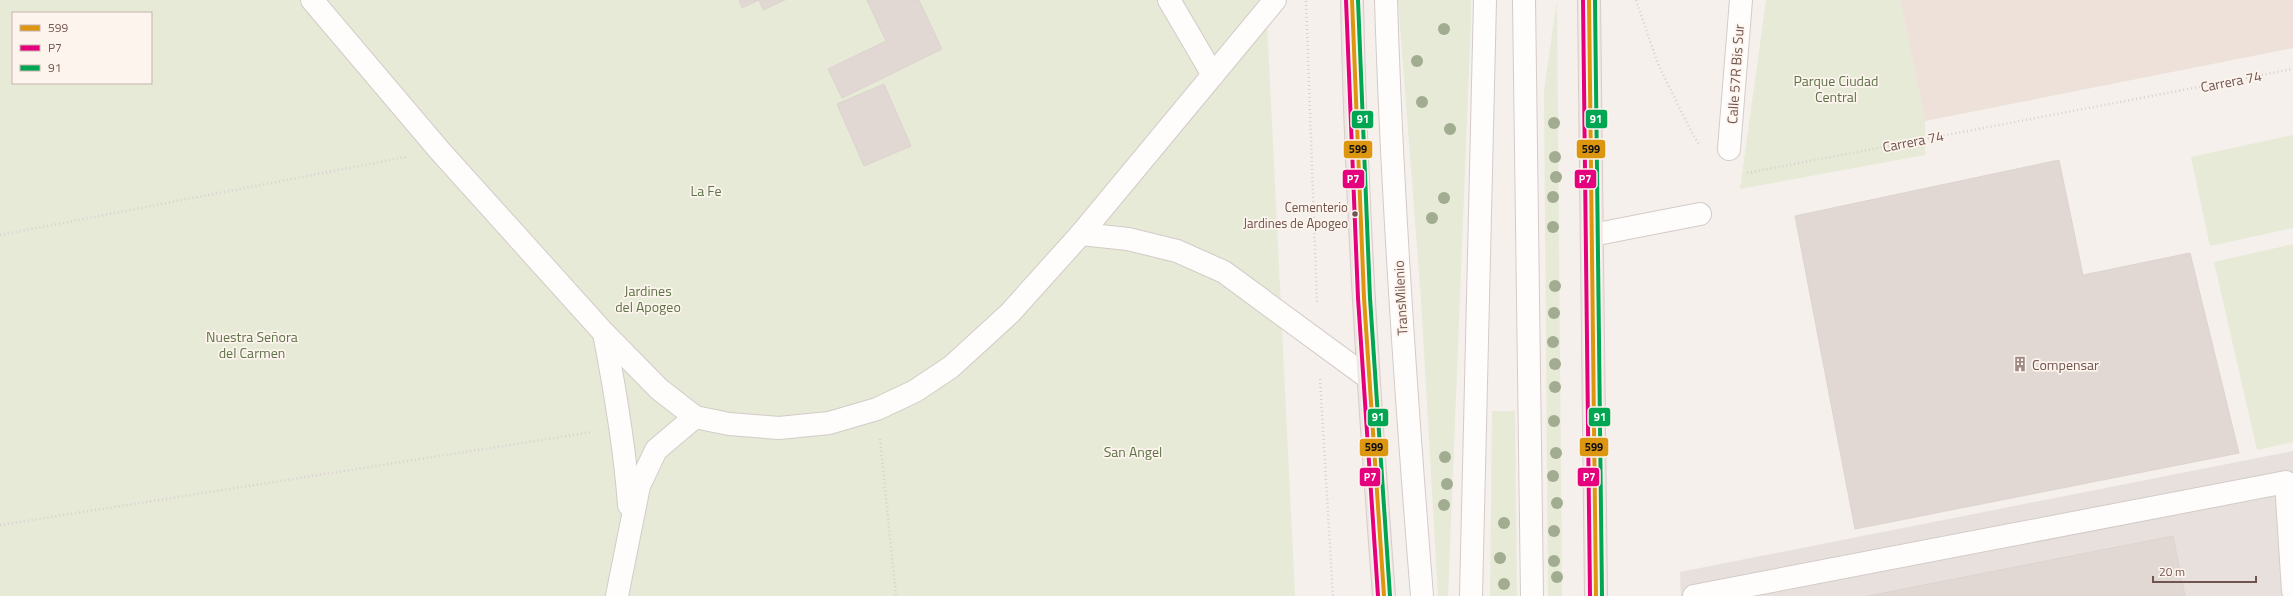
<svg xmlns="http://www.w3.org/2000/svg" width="2293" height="596" font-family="'Titillium Web',sans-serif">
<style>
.residential{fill:#ede1d9}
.industrial{fill:#e7e0dc}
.green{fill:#e6ead7;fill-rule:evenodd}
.building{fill:#e1d8d4;stroke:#ddd3ce}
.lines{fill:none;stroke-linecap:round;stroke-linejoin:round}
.minor-casing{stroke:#d4cbc8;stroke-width:24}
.highway-casing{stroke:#d6cdcb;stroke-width:24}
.path{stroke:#d8d0ce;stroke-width:2.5;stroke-dasharray:1 3;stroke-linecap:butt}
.minor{stroke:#fefdfc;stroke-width:22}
.highway{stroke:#efe7e5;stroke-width:22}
.bus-1-casing{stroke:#fdf4ed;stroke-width:7}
.bus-2-casing{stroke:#fdf4ed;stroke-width:7}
.bus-3-casing{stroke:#fdf4ed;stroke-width:7}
.bus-1{stroke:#dc9610;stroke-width:4}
.bus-2{stroke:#e5007d;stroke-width:4}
.bus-3{stroke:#00a651;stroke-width:4}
.tree{fill:#a2ac91}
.bus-dot{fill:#70544f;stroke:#fdf4ed;stroke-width:1.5}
.labels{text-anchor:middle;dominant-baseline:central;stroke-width:3.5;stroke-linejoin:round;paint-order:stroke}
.bus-label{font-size:13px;fill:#70544f;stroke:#fdf4ed;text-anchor:end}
.street-label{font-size:14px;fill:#70544f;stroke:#fdf4ed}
.park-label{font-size:14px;fill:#5e7448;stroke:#fdf4ed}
.poi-label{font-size:14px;fill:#70544f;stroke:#fdf4ed;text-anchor:start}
.line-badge{stroke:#fdf4ed;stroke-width:1.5}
.badge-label{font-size:11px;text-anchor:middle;font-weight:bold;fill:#fff}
.pale-badge-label{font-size:11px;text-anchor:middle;font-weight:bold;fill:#111}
</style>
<rect width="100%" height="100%" fill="#f5f0eb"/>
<polygon class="residential" points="1900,0 2293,0 2293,48 1925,121"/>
<polygon class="industrial" points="2293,451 2293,596 1681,596 1680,572"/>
<g class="green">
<path d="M0,0H1266L1295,596H0ZM13,13H151V83H13Z"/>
<polygon points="1398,0 1471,0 1471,20 1448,596 1438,596 1421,299"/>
<polygon points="1557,0 1562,596 1548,596 1544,91"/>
<polygon points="1766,0 1900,0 1925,121 1925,155 1740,189"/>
<polygon points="2293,135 2293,228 2210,246 2191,157"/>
<polygon points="2293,244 2293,442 2257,450 2214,262"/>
<polygon points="1492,411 1515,411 1517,596 1490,596"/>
</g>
<g class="building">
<polygon points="739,0 785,0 763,10 759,0 742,8"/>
<polygon points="867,0 919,0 942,49 842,98 828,69 886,41"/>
<polygon points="884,84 911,146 864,166 837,104"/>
<polygon points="2059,160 2083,275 2190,253 2239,453 1855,529 1795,216"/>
<polygon points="2173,536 2185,596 1868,596"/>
</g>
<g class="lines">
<g class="minor-casing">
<g id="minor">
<polyline points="312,0 440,151 604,333 659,389 695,417 729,424 779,428 829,423 877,409 915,391 951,367 1010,313 1081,234 1275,0"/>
<polyline points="1169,0 1213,75"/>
<path d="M1386,0C1392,199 1406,398 1422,596"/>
<polyline points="1524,0 1532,596"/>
<polyline points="1729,149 1741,0"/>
<polyline points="1081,234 1128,239 1177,251 1224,272 1367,377"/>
<polyline points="1592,235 1700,214"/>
<path d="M604,333C615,390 625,447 629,505"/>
<polyline points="617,596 639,486 656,450 695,417"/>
<polyline points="1471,596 1485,0"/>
<polyline points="1694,596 2286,482 2293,591"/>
</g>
</g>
<g class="highway-casing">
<g id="highway">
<path d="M1352,0C1356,199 1369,397 1384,596"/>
<polyline points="1589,0 1596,596"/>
</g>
</g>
<g class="path">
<polyline points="1636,0 1658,64 1693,135 1699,144"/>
<polyline points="1306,1 1317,304"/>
<polyline points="1747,173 2293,69"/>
<polyline points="0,235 406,157"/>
<polyline points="1320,379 1333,596"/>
<polyline points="880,439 896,596"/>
<polyline points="0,525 592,432"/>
</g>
<use href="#minor" class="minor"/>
<use href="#highway" class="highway"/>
<g class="bus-1-casing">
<g id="bus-1">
<polyline points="1352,0 1364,298 1384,596"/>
<polyline points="1589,0 1596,596"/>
</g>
</g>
<g class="bus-2-casing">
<g id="bus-2">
<polyline points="1346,0 1358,298 1378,596"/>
<polyline points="1583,0 1590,596"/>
</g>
</g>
<g class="bus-3-casing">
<g id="bus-3">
<polyline points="1358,0 1370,298 1390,596"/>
<polyline points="1595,0 1602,596"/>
</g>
</g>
<use href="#bus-1" class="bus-1"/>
<use href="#bus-2" class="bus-2"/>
<use href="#bus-3" class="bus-3"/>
</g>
<g class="tree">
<circle cx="1444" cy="29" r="6"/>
<circle cx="1417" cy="61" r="6"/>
<circle cx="1422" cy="102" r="6"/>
<circle cx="1554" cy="123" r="6"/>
<circle cx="1450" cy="129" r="6"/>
<circle cx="1555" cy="157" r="6"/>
<circle cx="1556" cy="177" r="6"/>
<circle cx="1553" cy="197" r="6"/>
<circle cx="1444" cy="198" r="6"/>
<circle cx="1432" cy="218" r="6"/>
<circle cx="1553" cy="227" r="6"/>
<circle cx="1555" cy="286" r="6"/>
<circle cx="1554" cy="313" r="6"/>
<circle cx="1553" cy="342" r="6"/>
<circle cx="1555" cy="364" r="6"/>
<circle cx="1555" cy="387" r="6"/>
<circle cx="1554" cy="421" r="6"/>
<circle cx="1556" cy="453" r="6"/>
<circle cx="1445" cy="457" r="6"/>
<circle cx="1553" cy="476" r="6"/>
<circle cx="1447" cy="484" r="6"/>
<circle cx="1557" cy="503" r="6"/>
<circle cx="1444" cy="505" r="6"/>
<circle cx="1504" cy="523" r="6"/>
<circle cx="1554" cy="531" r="6"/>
<circle cx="1500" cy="558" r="6"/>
<circle cx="1554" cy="561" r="6"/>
<circle cx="1557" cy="577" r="6"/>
<circle cx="1504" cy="584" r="6"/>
</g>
<defs>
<g id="building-bare" transform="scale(1.2)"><path d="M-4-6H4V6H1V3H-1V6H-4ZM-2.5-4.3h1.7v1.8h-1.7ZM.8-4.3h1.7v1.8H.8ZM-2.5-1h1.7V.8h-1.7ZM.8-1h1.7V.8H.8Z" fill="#9f8b86" stroke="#fdf4ed" stroke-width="2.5" paint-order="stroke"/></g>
</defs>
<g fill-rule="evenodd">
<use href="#building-bare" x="2020" y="364"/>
</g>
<circle class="bus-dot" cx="1355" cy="214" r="3.5"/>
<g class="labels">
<g class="bus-label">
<text x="1348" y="207">Cementerio<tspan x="1348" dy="16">Jardines de Apogeo</tspan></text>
</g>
<g class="street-label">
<text transform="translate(1735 74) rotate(-86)">Calle 57R Bis Sur</text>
<text transform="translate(2231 81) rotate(-11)">Carrera 74</text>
<text transform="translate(1913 141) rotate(-11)">Carrera 74</text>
<text transform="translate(1400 298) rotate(-93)">TransMilenio</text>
</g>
<g class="park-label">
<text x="1836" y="80">Parque Ciudad<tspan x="1836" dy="16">Central</tspan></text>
<text x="706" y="190">La Fe</text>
<text x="648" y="290">Jardines<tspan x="648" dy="16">del Apogeo</tspan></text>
<text x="252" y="336">Nuestra Señora<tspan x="252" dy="16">del Carmen</tspan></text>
<text x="1133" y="451">San Angel</text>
</g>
<g class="poi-label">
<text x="2032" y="364">Compensar</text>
</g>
</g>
<g class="line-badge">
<rect x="1585" y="109" width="23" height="20" rx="4" fill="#00a651"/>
<rect x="1351" y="110" width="23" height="19" rx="4" fill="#00a651"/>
<rect x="1576" y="139" width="30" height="20" rx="4" fill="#dc9610"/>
<rect x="1343" y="140" width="30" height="19" rx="4" fill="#dc9610"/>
<rect x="1574" y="169" width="23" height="20" rx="4" fill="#e5007d"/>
<rect x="1342" y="169" width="23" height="20" rx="4" fill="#e5007d"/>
<rect x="1588" y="407" width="23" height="20" rx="4" fill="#00a651"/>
<rect x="1367" y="408" width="22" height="19" rx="4" fill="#00a651"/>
<rect x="1579" y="437" width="30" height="20" rx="4" fill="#dc9610"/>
<rect x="1359" y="438" width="30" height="19" rx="4" fill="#dc9610"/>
<rect x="1577" y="467" width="23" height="20" rx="4" fill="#e5007d"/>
<rect x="1359" y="467" width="22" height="20" rx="4" fill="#e5007d"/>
</g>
<g class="badge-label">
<text x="1596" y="123">91</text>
<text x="1363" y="123">91</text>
<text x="1585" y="183">P7</text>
<text x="1353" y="183">P7</text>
<text x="1600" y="421">91</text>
<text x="1378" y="421">91</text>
<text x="1589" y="481">P7</text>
<text x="1370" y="481">P7</text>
</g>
<g class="pale-badge-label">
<text x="1591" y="153">599</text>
<text x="1358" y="153">599</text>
<text x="1594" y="451">599</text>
<text x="1374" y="451">599</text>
</g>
<rect x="12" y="12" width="140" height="72" fill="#fdf4ed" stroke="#c5b4ae"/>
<rect x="20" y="25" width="20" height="6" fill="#dc9610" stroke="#c5b4ae"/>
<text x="48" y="32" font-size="12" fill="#70544f">599</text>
<rect x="20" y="45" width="20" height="6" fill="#e5007d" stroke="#c5b4ae"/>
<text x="48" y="52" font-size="12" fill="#70544f">P7</text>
<rect x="20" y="65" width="20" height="6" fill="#00a651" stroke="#c5b4ae"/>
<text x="48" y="72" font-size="12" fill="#70544f">91</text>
<path d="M2153 576v6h103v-6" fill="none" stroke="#70544f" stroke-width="2"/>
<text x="2159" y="576" font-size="12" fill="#70544f" stroke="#fdf4ed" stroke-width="3" paint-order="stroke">20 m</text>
</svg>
